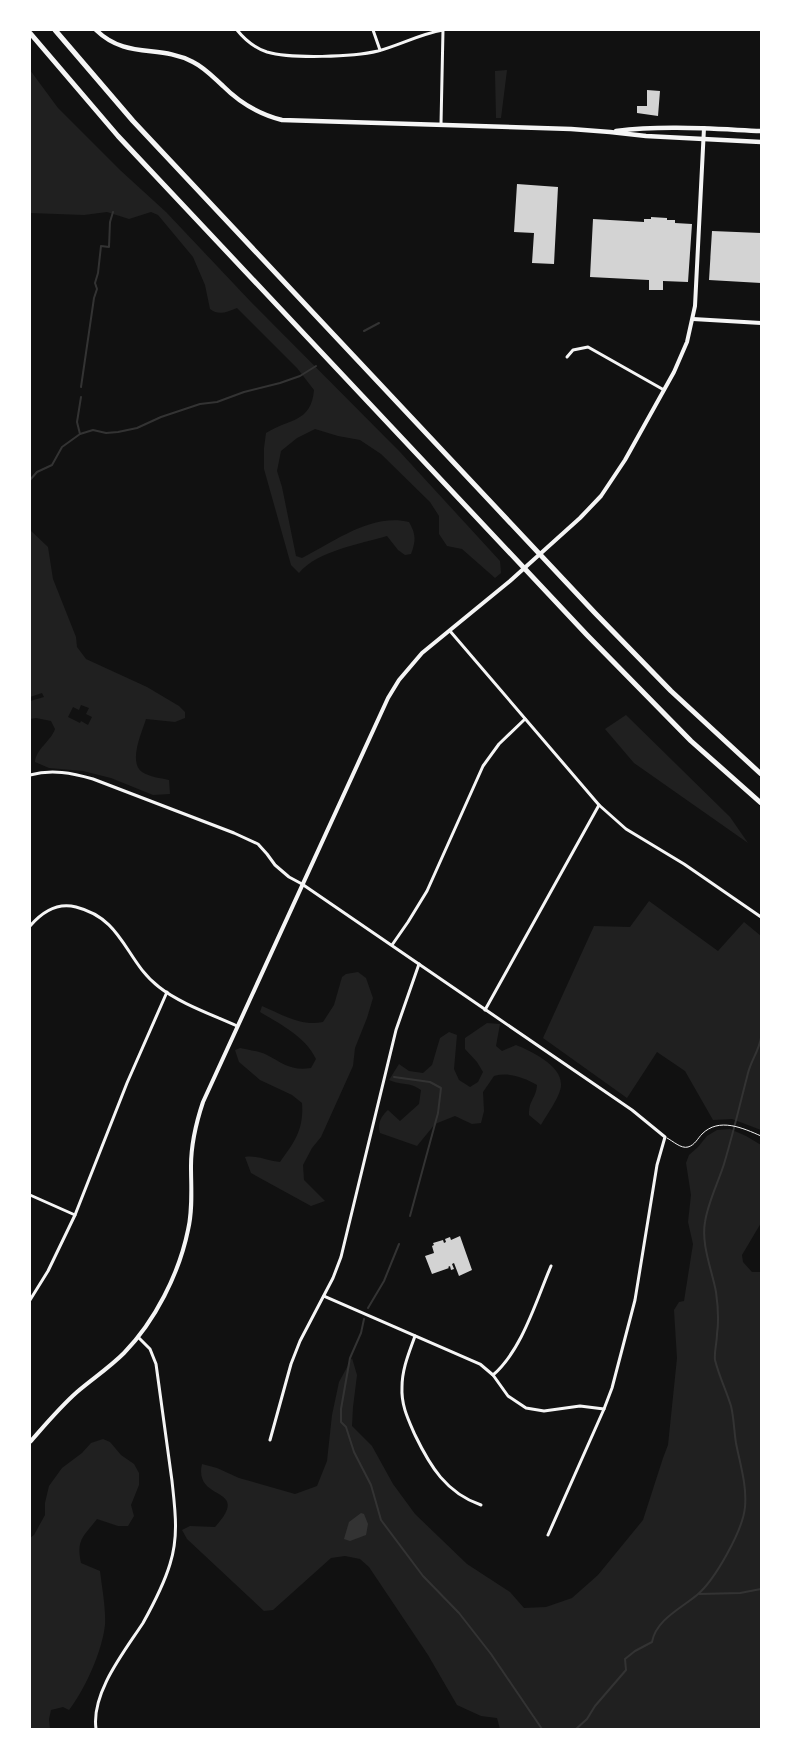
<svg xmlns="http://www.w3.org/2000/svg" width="791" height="1759" font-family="Commissioner,sans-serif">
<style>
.green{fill:#202020;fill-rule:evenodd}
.water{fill:#333}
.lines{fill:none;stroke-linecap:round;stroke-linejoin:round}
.stream{stroke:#333;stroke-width:2}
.building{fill:#d3d3d3}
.service{stroke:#f5f5f5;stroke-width:1}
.minor{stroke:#f5f5f5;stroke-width:3}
.tertiary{stroke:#f5f5f5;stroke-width:4}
.secondary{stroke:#f5f5f5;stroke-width:4.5}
.motorway{stroke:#f5f5f5;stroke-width:5}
</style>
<rect width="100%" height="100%" fill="#111"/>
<g class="green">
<path d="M30,70L58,108L120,170L166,212L251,302L400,452L500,561L501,573L495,578L462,549L447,546L439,534V516L430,502L381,454L360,440L338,436L315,429L297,438L281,451L277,471L282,487L296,556L302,558C334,542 371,513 409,522C416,534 416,541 411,554L405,555L398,550L387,536C360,544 317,551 299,573L291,565L264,469V448L266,433C290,418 311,423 314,390L297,368L237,308C227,312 219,316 210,309L205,285L193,257L158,215L151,212L129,219L107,212L84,215L30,213Z"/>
<polygon points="507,70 501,118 496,118 495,71"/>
<path d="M30,530L48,547L53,579L76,637L77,647L86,659L147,687L179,706L185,712V718L175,722L146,719C142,732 128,762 142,772C150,777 160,778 169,780L170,794L153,795L111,778L83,771L49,768L35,762C36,749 51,741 55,729L51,721L36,718L30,719V701L44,697L42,693L30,697ZM81,705L89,708L86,714L92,717L88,725L81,721L80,723L68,717L73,707L79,710Z"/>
<polygon points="626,715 730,817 748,843 634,763 605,729"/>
<polygon points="649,901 718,951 744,922 761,936 761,1130 732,1119 713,1120 685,1071 657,1052 627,1098 543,1038 594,926 630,927"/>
<path d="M358,972L366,978L373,998L367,1018L355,1048L353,1066L321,1137L312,1148L303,1165L304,1180L325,1201L311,1206L251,1173L245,1157C257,1155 268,1161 280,1162C295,1141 304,1129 302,1103L292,1095L260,1080L239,1062L235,1050L240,1048C248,1050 259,1051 267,1055C284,1064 291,1071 311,1068L316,1059C306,1037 280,1024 260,1012L262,1006C281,1014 302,1027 323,1022L334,1005L342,977L346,974Z"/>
<path d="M487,1023L500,1024L496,1046L502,1051L516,1045C531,1051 561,1065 561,1084C562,1094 546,1116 541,1125L529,1115C529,1099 536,1099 537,1085C523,1077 509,1072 494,1076L483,1092L484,1111L481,1123L472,1124L455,1116L435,1124L417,1146L380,1133C377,1124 381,1116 388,1110L400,1121L419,1104L421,1090C408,1081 403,1086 389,1080L399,1064L409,1071L423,1073L432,1065L440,1038L449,1032L457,1035L454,1069L459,1080L470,1087L478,1082L483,1072L477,1062L465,1049V1038Z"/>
<path d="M730,1129L746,1136L761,1145V1223L742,1255L743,1262L752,1272H761V1729H500L497,1718L481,1716L457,1705L428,1655L369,1567L360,1559L345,1556L331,1558L273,1610L264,1611L187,1539L182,1530L190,1526L215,1527C253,1485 193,1503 202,1464L217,1468L239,1478L295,1494L317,1486L327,1461L332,1415L339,1382L352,1358L357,1375L353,1407L352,1426L372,1446L393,1484L415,1514L467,1564L510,1592L524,1608L546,1607L572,1598L598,1575L643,1520L663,1458L668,1445L677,1358L674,1310L679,1302L684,1301L693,1244L688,1222L691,1195L686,1163L689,1155L698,1147L707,1136L717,1130Z"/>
<path d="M103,1439L110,1442L121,1455L134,1464L139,1473V1485L131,1505L134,1516L128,1526H118L97,1519C83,1537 76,1540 81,1563L100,1571C102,1588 106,1608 105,1625C102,1652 85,1689 69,1710L63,1707L51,1710L49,1719L50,1729H30V1538L34,1535L45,1515V1503L49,1486L62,1468L82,1453L91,1443Z"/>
</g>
<polygon class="water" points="361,1513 364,1514 368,1524 366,1535 350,1541 344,1539 349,1522"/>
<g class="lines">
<g class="stream">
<polyline points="364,331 379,323"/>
<polyline points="81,387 94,298 97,289 95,283 98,273 101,246 109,247 110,222 113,212"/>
<polyline points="80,434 77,422 81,397"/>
<polyline points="30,480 37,472 52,465 62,447 80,434 93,430 106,433 118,432 137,428 161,417 200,404 217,402 244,392 280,383 300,376 316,366"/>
<polyline points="394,1077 430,1082 441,1088 438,1113 410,1216"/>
<polyline points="368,1308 384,1281 399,1244"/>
<polyline points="364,1319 361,1333 350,1358 341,1409 341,1422 346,1427 354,1452 371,1485 381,1520 423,1576 459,1613 491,1654 542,1729"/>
<polyline points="699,1594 740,1593 761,1589"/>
<path d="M576,1729L587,1719L595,1706L626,1670L625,1659L635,1651L652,1642C656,1620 680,1609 697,1595C715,1580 743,1530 745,1507C747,1485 740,1464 736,1443C734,1431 734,1418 731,1406C726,1390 719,1376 715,1360C714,1352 717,1342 717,1334C719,1320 718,1306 716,1292C712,1270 701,1245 705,1222C708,1202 718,1183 724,1164C733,1134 740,1104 748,1073C751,1061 759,1050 761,1038"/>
</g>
</g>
<g class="building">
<polygon points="647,90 660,91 658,116 637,113 637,106 647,106"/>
<polygon points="517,184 558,187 554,264 532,263 534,233 514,232"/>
<polygon points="651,217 667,218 667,220 675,220 675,223 692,224 688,282 663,281 663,290 649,290 649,280 590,277 593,219 644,222 644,219 651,219"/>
<polygon points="712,231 761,233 761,283 709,280"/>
<polygon points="460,1236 472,1270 459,1276 454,1263 452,1264 454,1269 451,1270 450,1266 448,1267 449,1268 432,1274 425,1256 434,1253 432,1246 434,1245 433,1243 443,1240 444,1243 446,1242 445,1239 450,1237 451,1240"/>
</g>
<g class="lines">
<path class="service" d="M667,1138C673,1141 681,1149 688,1147C695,1145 698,1138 702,1134C719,1117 743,1128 761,1136"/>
<g class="minor">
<path d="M237,30C245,40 255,48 267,52C291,59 353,57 378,51C400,45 420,34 443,30L441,124"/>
<polyline points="373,30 380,50"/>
<polyline points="567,357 573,350 588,347 664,390"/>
<polyline points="450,631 599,805 626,829 684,864 761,917"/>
<path d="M30,775C52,769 72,773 93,779L234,833L258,844L267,854L275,865L289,877L302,884L632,1110L665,1137L657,1165L635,1300L612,1388L604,1409L548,1535"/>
<path d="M30,926C42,912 57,902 76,907C124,919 125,961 159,987C179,1003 213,1015 237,1026"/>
<polyline points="392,945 408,922 427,891 483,766 499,744 525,719"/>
<polyline points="485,1010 599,805"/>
<polyline points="30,1195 75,1215"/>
<polyline points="324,1296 480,1364 493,1375 508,1396 526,1408 544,1411 580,1406 604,1409"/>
<polyline points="30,1300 48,1271 75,1215 127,1083 167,992"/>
<path d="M415,1336C409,1353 402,1369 402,1387C401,1405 408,1419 415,1435C430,1466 446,1493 481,1505"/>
<path d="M493,1375C522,1350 536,1301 551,1266"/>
<polyline points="270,1440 291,1364 300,1341 333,1278 341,1257 396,1030 419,964"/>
<path d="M96,1729C91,1693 124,1652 143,1623C153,1605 164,1584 170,1564C179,1536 175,1509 172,1481C167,1442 161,1403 156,1364L150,1349L138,1337"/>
</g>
<g class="tertiary">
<polyline points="693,319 761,323"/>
<path d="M30,1442C45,1425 60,1407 77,1392C92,1379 109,1368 124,1353C155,1321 179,1274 188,1230C193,1209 191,1187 191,1166C191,1144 196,1123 203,1102L388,698L399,680L422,653L510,581L580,518L601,496L625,460L674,372L687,342L695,306L704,128"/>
</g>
<g class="secondary">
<path d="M96,30C127,60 159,44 193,62C205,68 213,77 223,86C240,103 258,114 282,120L571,129L610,132L646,136L761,142"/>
<path d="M616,131C664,125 713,129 761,131"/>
</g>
<g class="motorway">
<polyline points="55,30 133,121 595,613 671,691 761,774"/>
<polyline points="30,33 118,136 587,635 691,741 761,803"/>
</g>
</g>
<rect width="791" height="1759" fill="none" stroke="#ffffff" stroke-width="62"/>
</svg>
